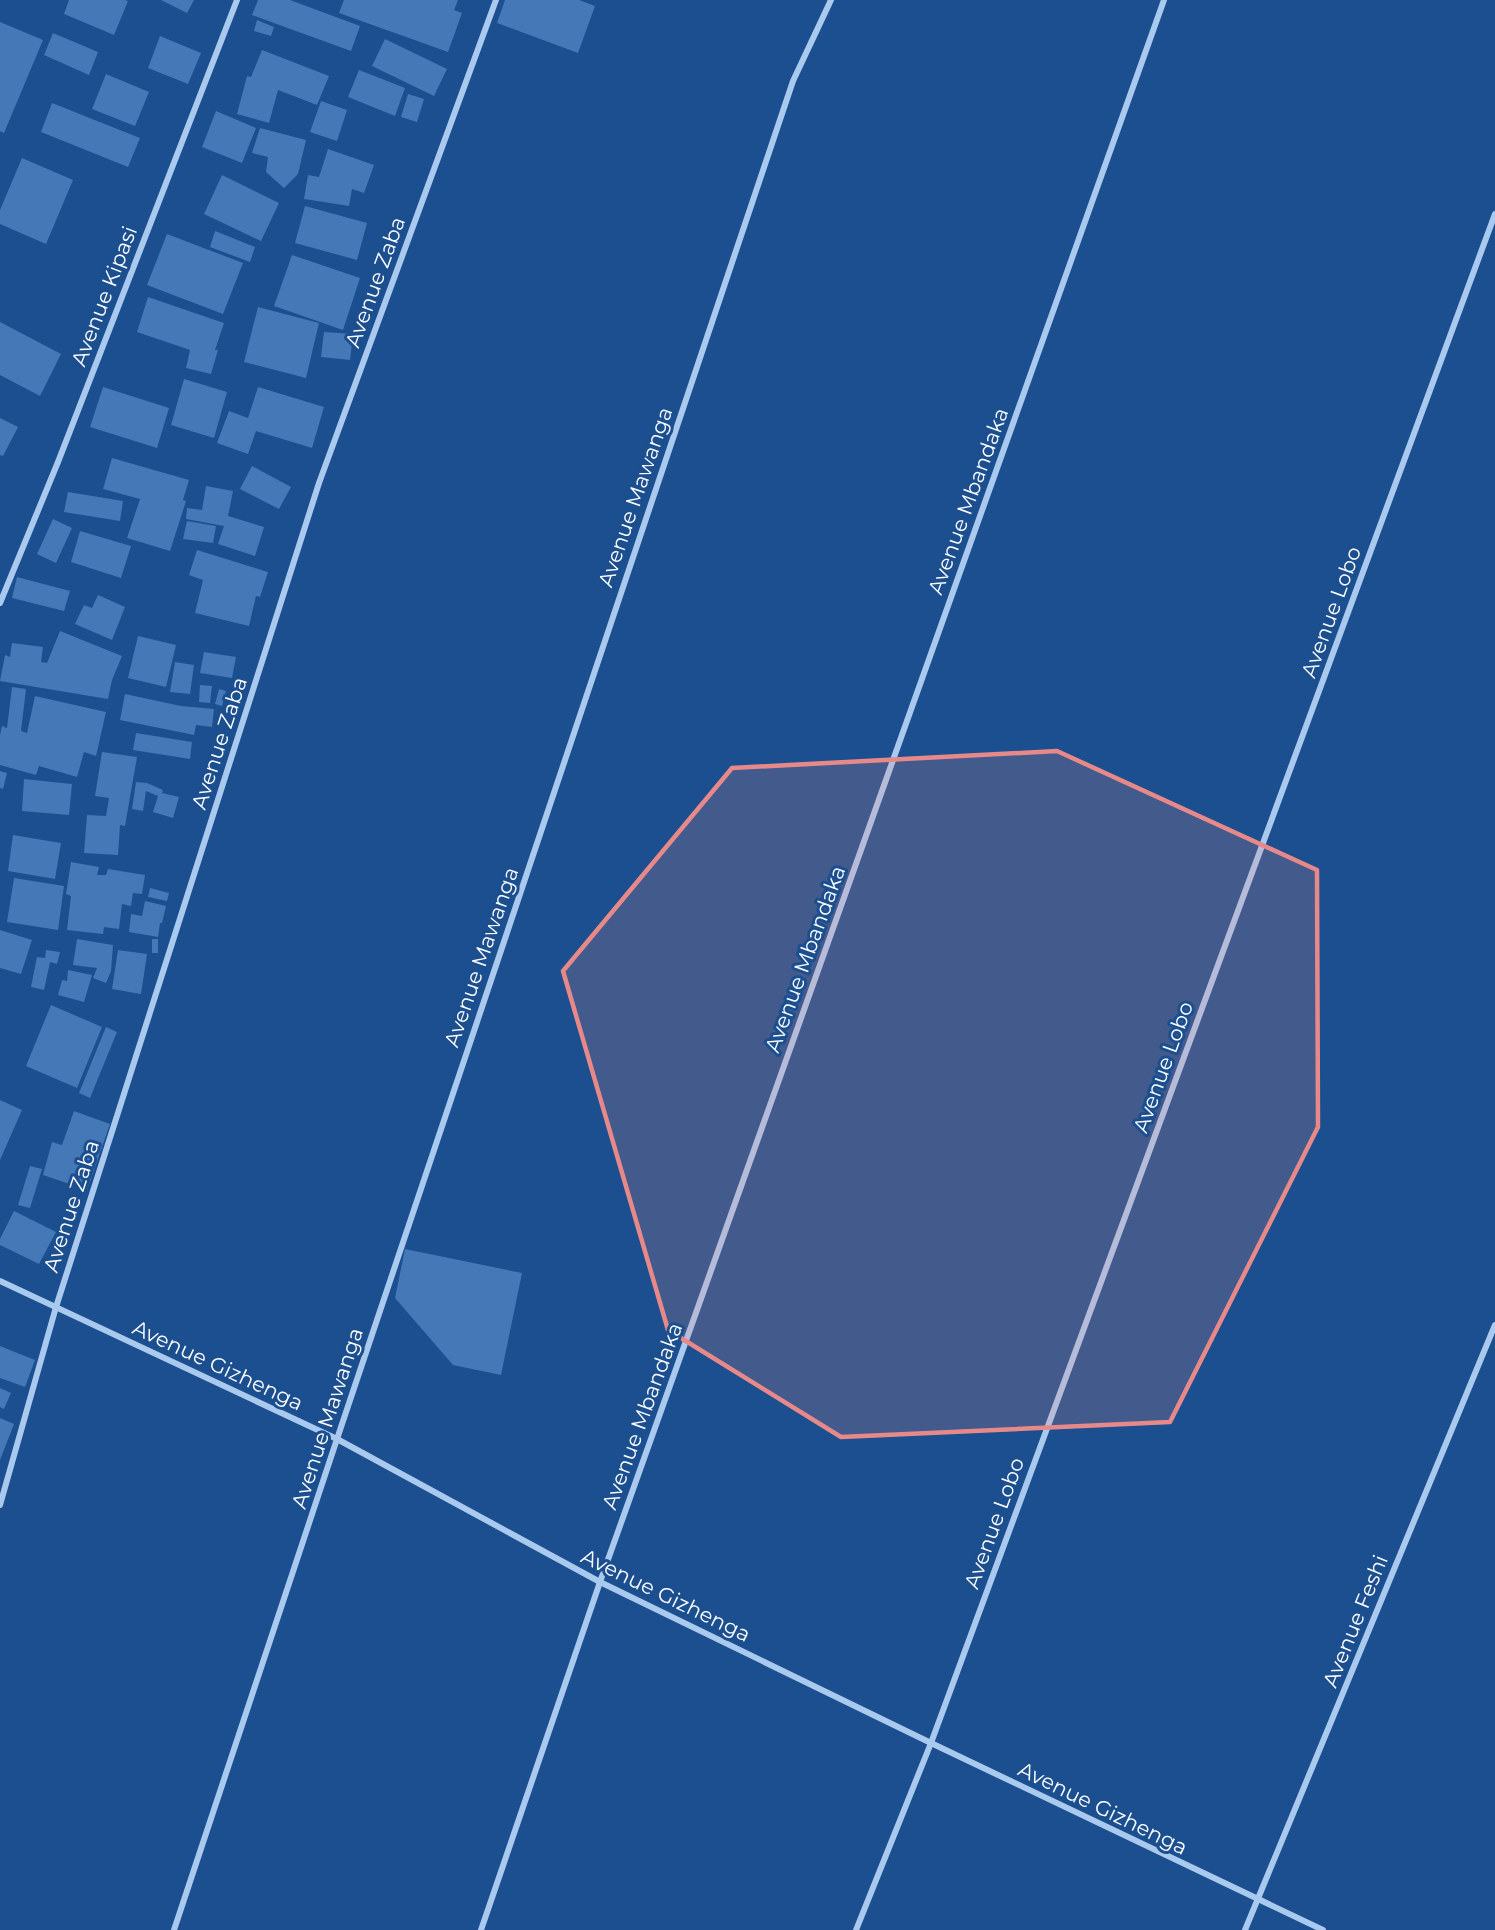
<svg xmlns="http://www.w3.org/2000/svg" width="1495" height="1930" font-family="Montserrat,sans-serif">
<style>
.building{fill:#4478b7}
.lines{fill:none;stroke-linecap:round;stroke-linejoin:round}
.street{stroke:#a9c9ee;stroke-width:6}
.marked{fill:#e88989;fill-opacity:0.2;stroke:#e88989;stroke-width:4.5;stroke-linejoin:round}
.labels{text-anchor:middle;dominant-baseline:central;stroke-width:6;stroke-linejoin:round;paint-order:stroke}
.street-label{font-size:21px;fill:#fff;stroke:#1b4f8f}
</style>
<rect width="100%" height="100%" fill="#1b4f8f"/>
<g class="building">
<polygon points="69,0 125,0 128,1 114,35 64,14"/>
<polygon points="161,0 194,0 187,13"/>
<polygon points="258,0 290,0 360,26 351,51 252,15"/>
<polygon points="344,0 458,0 454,10 462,13 448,52 339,13"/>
<polygon points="505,0 579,0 595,6 578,53 497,23"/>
<polygon points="257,20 274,27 271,36 254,31"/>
<polygon points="0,22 43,40 4,133 0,131"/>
<polygon points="53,33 98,52 89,75 44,55"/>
<polygon points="160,36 201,53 188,84 148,68"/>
<polygon points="385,39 447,69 434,96 372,66"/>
<polygon points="262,50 329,76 317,105 278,90 269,123 237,114 247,76 251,77"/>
<polygon points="359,70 405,88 395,116 348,97"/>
<polygon points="106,74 149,92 135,126 92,109"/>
<polygon points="408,94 424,99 417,122 401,117"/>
<polygon points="321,101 347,110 337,141 310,132"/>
<polygon points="52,103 140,138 128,167 41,132"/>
<polygon points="216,111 256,128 242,163 202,147"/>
<polygon points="260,128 306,140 298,174 284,188 266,172 268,157 252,153"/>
<polygon points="328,149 374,165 364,193 352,189 349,206 304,199 308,175 319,177"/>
<polygon points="22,158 73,180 46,244 0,224 0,210"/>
<polygon points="222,175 279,203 261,241 204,214"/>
<polygon points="305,206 367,223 357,260 295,243"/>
<polygon points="215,231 255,247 250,262 210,247"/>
<polygon points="167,234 243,263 223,314 147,285"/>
<polygon points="292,255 360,278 343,330 274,306"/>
<polygon points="148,297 224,323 215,350 218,350 211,374 186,368 190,350 137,332"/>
<polygon points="258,307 319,323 306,378 244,362"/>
<polygon points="0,322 61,354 40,396 0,375"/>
<polygon points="324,332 353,334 350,360 321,357"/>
<polygon points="184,379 227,392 214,438 171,425"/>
<polygon points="103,387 169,408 157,448 90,427"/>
<polygon points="258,387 324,407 312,448 256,431 248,454 217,443 229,411 248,418"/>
<polygon points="0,418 18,427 3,456 0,455"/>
<polygon points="112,458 189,480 183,500 186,501 170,551 127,538 140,499 103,489"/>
<polygon points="252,466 291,487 279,509 240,489"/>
<polygon points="206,486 233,491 228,516 264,527 255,556 218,544 224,526 186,519 187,508 202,510"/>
<polygon points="68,492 123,501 120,521 64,512"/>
<polygon points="53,519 72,528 56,563 37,554"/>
<polygon points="187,521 216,526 213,543 183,539"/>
<polygon points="80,531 131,546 121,578 71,562"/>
<polygon points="197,550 268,572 260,597 256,596 249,626 195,613 203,580 189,575"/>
<polygon points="17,577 70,591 64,611 12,598"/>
<polygon points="98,595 125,607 112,640 75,624 84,605 92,608"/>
<polygon points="60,631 122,656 112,680 108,699 0,681 5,655 10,657 12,643 43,647 41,662 47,663"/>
<polygon points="138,636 176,645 166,687 128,678"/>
<polygon points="204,652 236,657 232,678 200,673"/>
<polygon points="175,662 194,665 190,694 170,692"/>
<polygon points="200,685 212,686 210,703 199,702"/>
<polygon points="12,687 26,689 21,731 27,733 35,696 106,712 96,756 84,752 77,777 39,766 36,775 0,765 0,735 2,726 7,728"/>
<polygon points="219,689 226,691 222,706 215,704"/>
<polygon points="125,694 181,706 214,709 212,727 196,725 194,735 120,720"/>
<polygon points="136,733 192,742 190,759 133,750"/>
<polygon points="102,752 137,757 125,826 120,825 118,855 84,853 87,815 106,816 109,798 95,796"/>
<polygon points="0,771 7,773 3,789 0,788"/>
<polygon points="24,779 72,784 69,815 22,811"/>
<polygon points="136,782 147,783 163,790 162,793 179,797 173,818 153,812 158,796 146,791 143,811 132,809"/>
<polygon points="13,835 61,843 55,879 8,871"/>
<polygon points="71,862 99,867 97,875 106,875 108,869 145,875 142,894 133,893 131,906 122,904 119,929 104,927 103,934 67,930 71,896 66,894"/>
<polygon points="14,878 64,886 58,930 7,922"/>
<polygon points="150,888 169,893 167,901 148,897"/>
<polygon points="145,901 166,906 162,923 160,923 158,937 129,932 131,914 142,916"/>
<polygon points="0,930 32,940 21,974 0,968"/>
<polygon points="77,939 113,945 111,971 106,983 93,978 97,968 73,965"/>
<rect x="152" y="939" width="6" height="14"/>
<polygon points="46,950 60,952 57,964 50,962 44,990 31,987 37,957 45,958"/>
<polygon points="118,950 147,954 141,994 112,989"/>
<polygon points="68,970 92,975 84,1002 58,995 62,980 67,981"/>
<polygon points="51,1005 102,1027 77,1088 26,1066"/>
<polygon points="106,1027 117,1032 90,1098 79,1093"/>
<polygon points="0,1100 22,1110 0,1160"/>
<polygon points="74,1111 110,1124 87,1190 43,1175 52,1142 62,1145"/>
<polygon points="30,1166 42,1169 30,1208 18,1205"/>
<polygon points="14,1211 56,1232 39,1264 0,1245 0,1239"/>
<polygon points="405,1249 522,1273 501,1375 453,1365 395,1298"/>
<polygon points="0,1346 35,1360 25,1387 0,1378"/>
<polygon points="0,1388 11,1393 4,1409 0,1407"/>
<polygon points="0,1418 14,1424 0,1460"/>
</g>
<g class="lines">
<g class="street">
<polyline points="0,603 58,462 237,0"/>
<polyline points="0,1281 337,1439 600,1582 931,1743 1323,1930"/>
<polyline points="0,1505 56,1307 319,483 496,0"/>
<polyline points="174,1930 337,1439 793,81 831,0"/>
<polyline points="481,1930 600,1582 1164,0"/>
<polyline points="856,1930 931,1743 1495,214"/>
<polyline points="1245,1930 1495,1325"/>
</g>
</g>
<path class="marked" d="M1057,751L1317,870L1318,1127L1170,1422L841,1437L668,1330L563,971L732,768Z"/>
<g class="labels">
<g class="street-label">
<text transform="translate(375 282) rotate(-70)">Avenue Zaba</text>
<text transform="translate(104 296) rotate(-69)">Avenue Kipasi</text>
<text transform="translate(635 497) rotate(-71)">Avenue Mawanga</text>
<text transform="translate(968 501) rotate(-70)">Avenue Mbandaka</text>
<text transform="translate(1331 612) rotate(-70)">Avenue Lobo</text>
<text transform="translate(219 743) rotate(-72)">Avenue Zaba</text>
<text transform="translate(481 957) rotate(-71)">Avenue Mawanga</text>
<text transform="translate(805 959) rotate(-70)">Avenue Mbandaka</text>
<text transform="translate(1163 1067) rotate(-70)">Avenue Lobo</text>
<text transform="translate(71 1206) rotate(-72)">Avenue Zaba</text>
<text transform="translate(218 1365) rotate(25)">Avenue Gizhenga</text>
<text transform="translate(642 1416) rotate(-70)">Avenue Mbandaka</text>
<text transform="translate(327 1418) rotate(-72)">Avenue Mawanga</text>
<text transform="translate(994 1523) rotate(-70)">Avenue Lobo</text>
<text transform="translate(666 1595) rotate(26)">Avenue Gizhenga</text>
<text transform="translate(1355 1621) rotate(-68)">Avenue Feshi</text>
<text transform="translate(1103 1808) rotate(26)">Avenue Gizhenga</text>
</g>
</g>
</svg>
